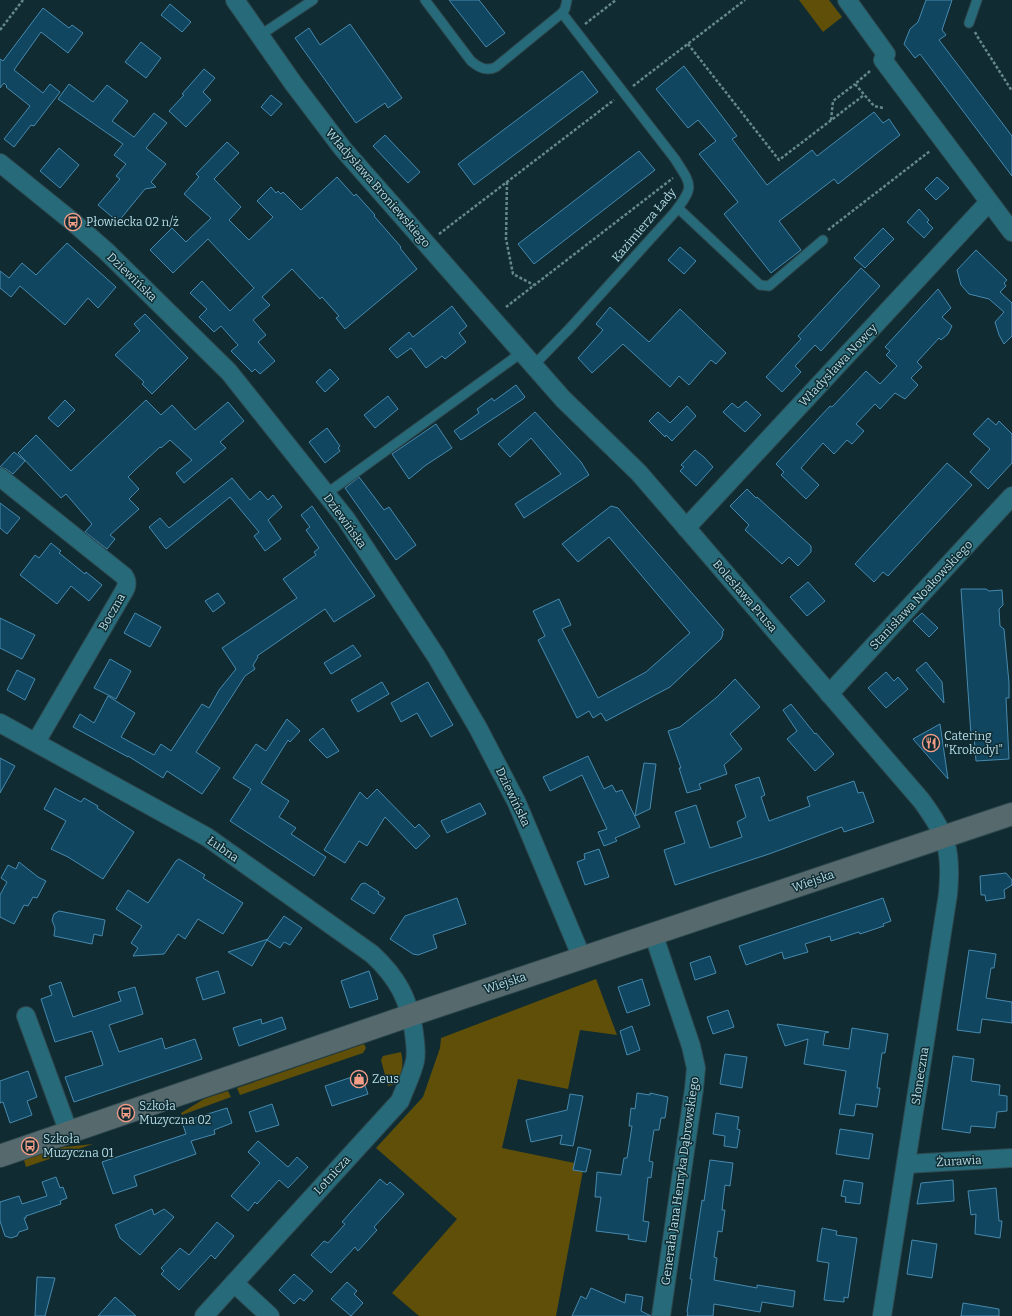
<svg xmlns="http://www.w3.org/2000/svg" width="1012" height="1316" font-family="Bitter,serif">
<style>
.green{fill:#5f4f08}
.building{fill:#104660;stroke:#4789ae}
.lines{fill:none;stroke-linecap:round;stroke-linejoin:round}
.lane-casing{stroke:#2f484f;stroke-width:11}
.street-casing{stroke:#2f484f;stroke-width:20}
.secondary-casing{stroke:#2f484f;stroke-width:24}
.path{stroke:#65878f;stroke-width:2.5;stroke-dasharray:3 2;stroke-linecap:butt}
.lane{stroke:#276a79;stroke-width:9}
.street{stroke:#276a79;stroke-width:18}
.secondary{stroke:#566a6e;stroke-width:22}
.labels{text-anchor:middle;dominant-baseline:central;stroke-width:3;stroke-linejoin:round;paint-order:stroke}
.street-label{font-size:12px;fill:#b4dce6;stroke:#102c32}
.poi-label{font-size:12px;fill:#b4dce6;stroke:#102c32;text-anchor:start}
</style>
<rect width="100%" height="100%" fill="#102c32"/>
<g class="green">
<polygon points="799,0 829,0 842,17 823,32"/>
<polygon points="596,979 617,1035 580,1030 568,1089 518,1079 502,1148 584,1165 556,1316 419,1316 392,1293 457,1219 376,1148 423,1097 440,1048 441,1038"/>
<polygon points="364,1044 366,1048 363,1053 240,1095 237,1088"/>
<path d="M401,1052C404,1064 402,1072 397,1084L388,1086L381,1060L383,1056Z"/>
<polygon points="228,1091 231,1097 182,1115 181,1113 204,1099"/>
<polygon points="93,1144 26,1167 24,1160 64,1147"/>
</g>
<g class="building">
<polygon points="449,0 479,0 505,33 486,47"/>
<polygon points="926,0 952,0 942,30 946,35 939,40 1012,136 1012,176 920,54 915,58 904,44 910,29 918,22"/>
<polygon points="170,4 191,22 182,32 161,15"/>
<polygon points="43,8 69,28 72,25 83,33 68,53 41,32 14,70 43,93 50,84 60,92 34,126 31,125 14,147 4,139 30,106 6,87 7,86 4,83 0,88 0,59 3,61"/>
<polygon points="350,24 402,98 388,108 385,103 356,123 295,38 309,28 320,45"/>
<polygon points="141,42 161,58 146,78 125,62"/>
<polygon points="684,66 737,136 732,139 767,185 812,150 817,156 874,112 883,123 889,119 900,135 838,184 834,179 779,221 801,250 771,273 724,214 738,202 699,154 716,141 698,120 688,128 656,89"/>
<polygon points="204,69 215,78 203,92 211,100 186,127 169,111 184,95 182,94"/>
<polygon points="582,71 598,92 474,185 458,164"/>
<polygon points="69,84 93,102 107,85 128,101 112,121 134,137 154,113 167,123 146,148 166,164 151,182 156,187 145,189 118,222 98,205 120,179 116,176 126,164 114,155 123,144 58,99"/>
<polygon points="271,95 282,104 271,116 261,107"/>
<polygon points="385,135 420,172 408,183 373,146"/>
<polygon points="227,142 239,153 214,179 241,207 229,220 249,240 273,217 257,201 271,187 276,193 278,191 281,194 283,192 301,210 337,177 354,196 356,194 375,215 374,216 401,247 400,248 417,269 345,329 336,318 339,316 322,297 320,299 292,269 262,297 270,305 253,320 266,335 258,342 275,361 260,374 255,369 252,372 231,351 238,345 221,326 214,332 199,317 207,309 190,293 202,281 230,311 254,288 208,239 173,273 150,250 172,228 186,242 211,218 184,194 199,177 196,174"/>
<polygon points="59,148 79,165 60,188 40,171"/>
<polygon points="639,151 655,170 534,264 518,244"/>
<polygon points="937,177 949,188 936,200 925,189"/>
<polygon points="919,209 929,220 927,222 933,228 924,238 907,222"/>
<polygon points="883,228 894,239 865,268 854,258"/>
<polygon points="67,243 116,287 98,308 88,298 65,325 20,286 11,297 0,288 0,271 9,278 22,263 36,275"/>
<polygon points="680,247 696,261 684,274 668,260"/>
<polygon points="976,250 1007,280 1004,283 1006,286 1000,292 1012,303 1012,336 1004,344 999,335 995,322 1004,312 989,299 969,294 961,285 957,270"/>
<polygon points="861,268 880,286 821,351 815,345 795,366 801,372 782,392 766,377 801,339 798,336"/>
<polygon points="938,289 951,308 942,317 952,326 948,334 941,340 939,338 917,362 922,367 911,378 918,385 905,399 895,393 880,409 875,404 856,424 864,431 852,444 847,440 834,454 823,443 801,468 819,485 806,499 781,475 784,472 776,464 830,406 832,407 866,371 880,384 897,366 886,355 890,351 885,347"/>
<polygon points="452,306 467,326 459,333 466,342 445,359 442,356 426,368 411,348 397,358 389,349 409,332 413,337"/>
<polygon points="610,307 649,342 680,309 726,353 716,364 711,360 689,385 679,376 670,387 623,344 592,373 578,358 603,330 596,324"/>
<polygon points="145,314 188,358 152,394 142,384 144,382 115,355 140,331 134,324"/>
<polygon points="330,369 339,379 325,392 316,382"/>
<polygon points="516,385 525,397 523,399 461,440 454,431 479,413 477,409 492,398 494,401"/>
<polygon points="388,396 398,409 375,428 364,415"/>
<polygon points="65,400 75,410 58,427 48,418"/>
<polygon points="146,400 161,415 172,405 195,430 228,402 244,421 220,442 226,448 184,483 176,473 192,460 170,440 161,448 160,447 135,470 128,477 139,489 129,499 139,509 110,535 115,539 107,549 85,532 92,524 66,494 61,498 18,453 36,435 71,471"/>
<polygon points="746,401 761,415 745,432 723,412 732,403 738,408"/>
<polygon points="687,406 696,416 672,441 666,435 665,437 649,421 658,412 670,423"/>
<polygon points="535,412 581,462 589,475 524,518 515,504 561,474 531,438 510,457 498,444"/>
<polygon points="988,418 996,425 999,421 1012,434 1012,463 988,489 970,472 990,449 973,434"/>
<polygon points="436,424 452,448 426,465 409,479 392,454"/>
<polygon points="327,428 340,446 338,448 340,451 325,463 309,442"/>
<polygon points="695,450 704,457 713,467 696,486 680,471 684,467 681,465"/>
<polygon points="14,452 25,461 13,474 6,469 0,467"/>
<polygon points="947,463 972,485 888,576 883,572 874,582 855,564"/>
<polygon points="359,477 384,510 389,507 416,545 396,560 345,488"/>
<polygon points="232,478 250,500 260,491 268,500 273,495 282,507 268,520 281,539 265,551 254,536 259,532 230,497 166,549 149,527 160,518 169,528"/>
<polygon points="747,489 756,498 757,497 811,546 811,552 798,566 789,557 782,564 745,530 749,525 730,506"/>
<polygon points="0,503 20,518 7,534 0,528"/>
<polygon points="312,506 375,596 334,622 325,609 257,656 258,657 253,665 255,669 245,676 196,752 220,768 202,794 167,771 163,778 128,756 128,757 73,727 80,714 94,723 108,696 135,713 121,737 154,755 161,744 171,751 202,704 209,708 219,690 236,669 222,648 297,598 283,579 316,555 314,552 319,548 306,530 310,527 301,515"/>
<polygon points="611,506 618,508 724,630 722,632 723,634 721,639 670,687 606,721 601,713 593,718 589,711 577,718 538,640 545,636 533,611 559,599 571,625 562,629 598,698 646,672 690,633 609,537 578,562 562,544"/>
<polygon points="51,543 61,551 59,553 85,574 86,572 102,585 89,601 71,586 57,604 20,575 35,555 39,558"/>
<polygon points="808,582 825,601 807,616 790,597"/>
<polygon points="961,589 986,589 989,591 1002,590 1003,605 999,609 1000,626 1004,629 1009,683 1009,698 1006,698 1009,759 976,761 974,735 971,735"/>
<polygon points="218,593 225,603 213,612 205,601"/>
<polygon points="135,613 161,627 150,647 124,633"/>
<polygon points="922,613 938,628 929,637 913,621"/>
<polygon points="0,618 35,635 22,659 0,648"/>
<polygon points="353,645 361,656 331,674 324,663"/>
<polygon points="110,659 131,671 116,699 94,688"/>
<polygon points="926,662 942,682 944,703 916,670"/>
<polygon points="17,670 35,679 25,700 7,690"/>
<polygon points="886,672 894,681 898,677 908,689 886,708 868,688"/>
<polygon points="735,679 760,707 730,734 742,749 724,765 727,774 699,784 701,789 687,793 679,768 681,768 668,731 680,727 717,697"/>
<polygon points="382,682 389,694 358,712 351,700"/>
<polygon points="428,682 453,725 431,737 417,713 401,722 391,703"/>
<polygon points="791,704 815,734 816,733 834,754 815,771 787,739 797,731 783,710"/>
<polygon points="287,719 300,731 290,742 288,740 261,783 289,801 279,817 296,828 291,834 326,857 314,876 230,821 251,789 233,778 256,744 266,751"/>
<polygon points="940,724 948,779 913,739"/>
<polygon points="323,728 339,751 327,758 309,740"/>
<polygon points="588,756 604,789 612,785 616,792 622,790 640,827 615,838 617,841 604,846 598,832 607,829 582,775 550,791 543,777"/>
<polygon points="0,758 15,766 0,793"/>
<polygon points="644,763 656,764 650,809 635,816"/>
<polygon points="759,777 765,795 761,797 769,821 810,806 807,797 854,781 858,793 863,792 874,822 844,832 842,827 769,854 675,885 664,850 685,843 675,812 696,805 710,848 742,837 737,822 746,817 735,785"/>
<polygon points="55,788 81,802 84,798 98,806 97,808 134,832 103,879 68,857 51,849 66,821 44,809"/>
<polygon points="377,789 415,828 419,824 430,836 416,849 385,817 367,846 359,841 345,863 324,850 360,792 367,799"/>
<polygon points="480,803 486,814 447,833 441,821"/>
<polygon points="599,849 609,877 585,885 577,862 585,859 584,854"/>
<polygon points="179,859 205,875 203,878 243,903 223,934 198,919 185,939 178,934 164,954 133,956 138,948 131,943 142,926 116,909 128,890 148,903 176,861"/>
<polygon points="19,862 38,877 46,881 37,898 33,897 28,906 24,905 14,924 0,917 0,895 7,882 1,878 8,865 16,869"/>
<polygon points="1006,873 1012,880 1012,885 1004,890 1005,898 986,901 985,895 981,895 980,876"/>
<polygon points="365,883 379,892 378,894 385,898 374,914 351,899 361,884"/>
<polygon points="457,898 466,924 433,935 437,948 418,955 413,954 390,939 405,916"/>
<polygon points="883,898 891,921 883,924 884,926 860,934 859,932 831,941 830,936 805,944 808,952 784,959 782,952 746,965 739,946"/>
<polygon points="59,911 105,920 102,936 94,934 92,944 54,936 55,928 52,920 54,914"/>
<polygon points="284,916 302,928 290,945 284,942 280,948 267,940 252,966 228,952 268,939 267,940"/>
<polygon points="969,950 996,954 994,968 991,968 986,998 1012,1002 1012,1023 982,1019 980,1033 957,1030"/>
<polygon points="710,956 716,973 695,980 690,963"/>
<polygon points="218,971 225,993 203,1000 196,978"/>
<polygon points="369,971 378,999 350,1008 341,981"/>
<polygon points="642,979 650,1005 627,1013 618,987"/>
<polygon points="61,982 73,1017 121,1001 118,992 135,987 143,1014 109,1025 119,1052 162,1038 165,1049 195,1039 202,1059 74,1102 65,1077 103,1065 92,1031 55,1042 41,999 52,995 49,986"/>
<polygon points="728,1010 734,1027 713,1034 707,1017"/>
<polygon points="282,1017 286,1029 239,1046 233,1028 261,1019 262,1024"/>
<polygon points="777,1024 829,1032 825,1033 823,1045 849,1049 852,1028 888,1034 885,1053 882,1053 877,1088 880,1088 877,1107 856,1104 854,1116 839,1114 846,1071 804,1064 808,1039 785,1046"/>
<polygon points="632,1026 640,1050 627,1055 620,1031"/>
<polygon points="725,1054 747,1057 742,1088 720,1084"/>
<polygon points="953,1056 974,1059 971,1081 1000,1085 999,1095 1007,1096 1007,1111 997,1112 995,1128 971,1126 970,1133 942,1129"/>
<polygon points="28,1071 37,1097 27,1101 32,1115 10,1123 3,1102 0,1103 0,1081"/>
<polygon points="361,1074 368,1094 332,1106 325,1086"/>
<polygon points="637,1093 650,1095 650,1093 668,1097 665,1118 661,1118 659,1130 654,1130 649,1161 653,1162 651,1178 648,1177 643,1221 649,1222 646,1242 628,1239 629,1235 596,1231 601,1197 595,1197 597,1172 621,1175 624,1158 627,1158 632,1126 629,1126 631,1108 635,1109"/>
<polygon points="570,1094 583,1096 573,1146 560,1144 562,1135 531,1142 526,1120 567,1110"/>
<polygon points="272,1104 279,1125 256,1132 249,1112"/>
<polygon points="227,1108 232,1123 214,1130 215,1134 191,1141 196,1154 134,1176 137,1186 113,1194 102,1162 186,1134 182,1122"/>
<polygon points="716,1113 739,1117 737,1129 740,1130 737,1148 724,1146 725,1136 713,1134"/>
<polygon points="840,1129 873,1134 869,1159 836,1154"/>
<polygon points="258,1141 288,1167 297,1157 308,1167 288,1188 279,1180 257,1204 255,1202 248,1211 231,1196 260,1163 248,1152"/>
<polygon points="578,1147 591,1150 586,1172 573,1170"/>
<polygon points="710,1160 733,1163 730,1186 725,1185 722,1210 725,1210 722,1232 718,1231 714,1257 717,1258 714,1280 757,1288 757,1285 795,1291 793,1307 762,1302 760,1312 714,1304 713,1316 687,1316 688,1313 687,1312 692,1279 690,1279 702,1200 704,1201"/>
<polygon points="56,1177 60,1188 63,1187 67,1198 60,1201 61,1204 26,1216 26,1218 24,1218 28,1229 19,1232 17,1236 11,1238 5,1236 0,1221 0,1202 19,1196 22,1204 47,1196 42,1182"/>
<polygon points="380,1179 387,1185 390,1182 404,1194 374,1227 377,1230 358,1251 355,1247 331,1273 311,1255 324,1241 328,1243 345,1224 342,1222"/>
<polygon points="844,1180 863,1183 860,1204 845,1202 846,1197 841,1196"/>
<polygon points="953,1180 954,1201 917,1204 921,1183"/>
<polygon points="996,1188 999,1221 1002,1221 1000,1238 975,1234 976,1214 971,1215 968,1191"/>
<polygon points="152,1209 154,1215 164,1209 174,1217 140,1255 120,1238 115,1225"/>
<polygon points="217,1222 234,1236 215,1259 211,1255 179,1290 161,1274 164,1271 161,1268 180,1248 189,1255"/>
<polygon points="822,1228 837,1231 836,1235 857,1238 848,1298 844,1297 844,1302 824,1300 829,1263 817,1261"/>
<polygon points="912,1240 937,1244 932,1278 907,1274"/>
<polygon points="294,1274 313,1291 304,1301 300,1298 294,1304 279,1290"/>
<polygon points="37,1277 55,1278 45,1316 35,1316"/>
<polygon points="347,1282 357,1291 354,1294 363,1303 351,1316 331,1299"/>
<polygon points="591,1288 625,1303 626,1294 643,1297 641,1311 651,1316 572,1316 581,1296 586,1299"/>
<polygon points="115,1297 136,1316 98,1316"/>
<polygon points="963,1303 999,1309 999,1316 961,1316"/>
</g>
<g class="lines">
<g class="lane-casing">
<g id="lane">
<path d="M425,0L471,61C478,67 486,72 496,67L562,13L565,9L567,0"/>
<polyline points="969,23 977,0"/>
<polyline points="259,36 313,0"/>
<polyline points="678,208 760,285 769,286 823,240"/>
<path d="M533,366L570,328L674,213C695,186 692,186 675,159L562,13"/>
<polyline points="326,494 521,353"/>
</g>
</g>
<g class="street-casing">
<g id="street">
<path d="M235,0L293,83L343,149L563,399L639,473L921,800C947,835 952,850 948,894L882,1316"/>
<polyline points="847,0 886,54 883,60 1012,232"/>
<polyline points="0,163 73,222 106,251 229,372 346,519 436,656 478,728 517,803 582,958"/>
<path d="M0,477L124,576C128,582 127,587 123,593L36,742"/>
<polyline points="686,528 989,202"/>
<polyline points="829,694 1012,496"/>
<path d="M0,723L207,837L372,954C397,977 409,999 414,1033C415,1042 417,1052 415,1061C412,1074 405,1088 400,1101L204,1316"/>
<polyline points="653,933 691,1046 696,1068 694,1089 661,1316"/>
<polyline points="26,1016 69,1133"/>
<polyline points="906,1164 1012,1158"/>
<polyline points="234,1283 270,1316"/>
</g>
</g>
<g class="secondary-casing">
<polyline id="secondary" points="0,1156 411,1015 1012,814"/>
</g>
<g class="path">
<polyline points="585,24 616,0"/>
<polyline points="0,30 23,0"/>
<polyline points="975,32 977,36 1012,91"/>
<polyline points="688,44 779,160 864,95"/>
<polyline points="870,71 855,84 874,106 883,108"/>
<polyline points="633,86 745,0"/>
<polyline points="831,120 833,101 855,84"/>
<polyline points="507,182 506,239 513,274 534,285"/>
<polyline points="828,230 930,151"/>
<polyline points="439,234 614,100"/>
<polyline points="506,307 673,178"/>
</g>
<use href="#lane" class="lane"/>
<use href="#street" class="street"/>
<use href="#secondary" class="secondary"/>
</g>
<defs>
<g id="bus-ring" transform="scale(0.9)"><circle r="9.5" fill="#102c32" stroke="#f49e88" stroke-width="1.5"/><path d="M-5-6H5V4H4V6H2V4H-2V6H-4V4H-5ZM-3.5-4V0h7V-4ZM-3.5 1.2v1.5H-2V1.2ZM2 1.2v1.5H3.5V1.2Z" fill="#f49e88"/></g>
<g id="restaurant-ring" transform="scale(0.9)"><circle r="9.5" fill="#102c32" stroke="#f49e88" stroke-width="1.5"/><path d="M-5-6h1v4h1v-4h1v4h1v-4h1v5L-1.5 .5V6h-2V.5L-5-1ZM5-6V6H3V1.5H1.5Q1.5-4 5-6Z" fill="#f49e88"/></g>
<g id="shop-ring" transform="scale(0.9)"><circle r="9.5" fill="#102c32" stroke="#f49e88" stroke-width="1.5"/><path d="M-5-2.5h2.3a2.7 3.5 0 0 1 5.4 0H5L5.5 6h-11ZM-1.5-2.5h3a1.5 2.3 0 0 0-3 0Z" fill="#f49e88"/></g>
</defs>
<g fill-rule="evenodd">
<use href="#bus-ring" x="73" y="222"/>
<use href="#restaurant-ring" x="931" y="743"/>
<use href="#shop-ring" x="359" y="1079"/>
<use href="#bus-ring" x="126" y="1113"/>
<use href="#bus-ring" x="30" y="1146"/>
</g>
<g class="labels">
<g class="street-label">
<text transform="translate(378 188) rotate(49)">Władysława Broniewskiego</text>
<text transform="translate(644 225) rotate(-50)">Kazimierza Łady</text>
<text transform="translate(132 277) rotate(44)">Dziewińska</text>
<text transform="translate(838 365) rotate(-47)">Władysława Nowcy</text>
<text transform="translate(345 521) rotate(54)">Dziewińska</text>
<text transform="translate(921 595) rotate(-47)">Stanisława Noakowskiego</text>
<text transform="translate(745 596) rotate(49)">Bolesława Prusa</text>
<text transform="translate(112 612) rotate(-60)">Boczna</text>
<text transform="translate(513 797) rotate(64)">Dziewińska</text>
<text transform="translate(223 849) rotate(35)">Łubna</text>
<text transform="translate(813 881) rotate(-19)">Wiejska</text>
<text transform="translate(505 983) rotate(-18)">Wiejska</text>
<text transform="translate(920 1076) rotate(-81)">Słoneczna</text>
<text transform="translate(959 1161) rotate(-3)">Żurawia</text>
<text transform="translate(332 1175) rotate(-48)">Lotnicza</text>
<text transform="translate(680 1181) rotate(-82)">Generała Jana Henryka Dąbrowskiego</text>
</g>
<g class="poi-label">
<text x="86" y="222">Płowiecka 02 n/ż</text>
<text x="944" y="736">Catering<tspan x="944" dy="14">"Krokodyl"</tspan></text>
<text x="372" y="1079">Zeus</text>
<text x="139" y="1106">Szkoła<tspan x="139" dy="14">Muzyczna 02</tspan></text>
<text x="43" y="1139">Szkoła<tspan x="43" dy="14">Muzyczna 01</tspan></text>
</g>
</g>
</svg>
